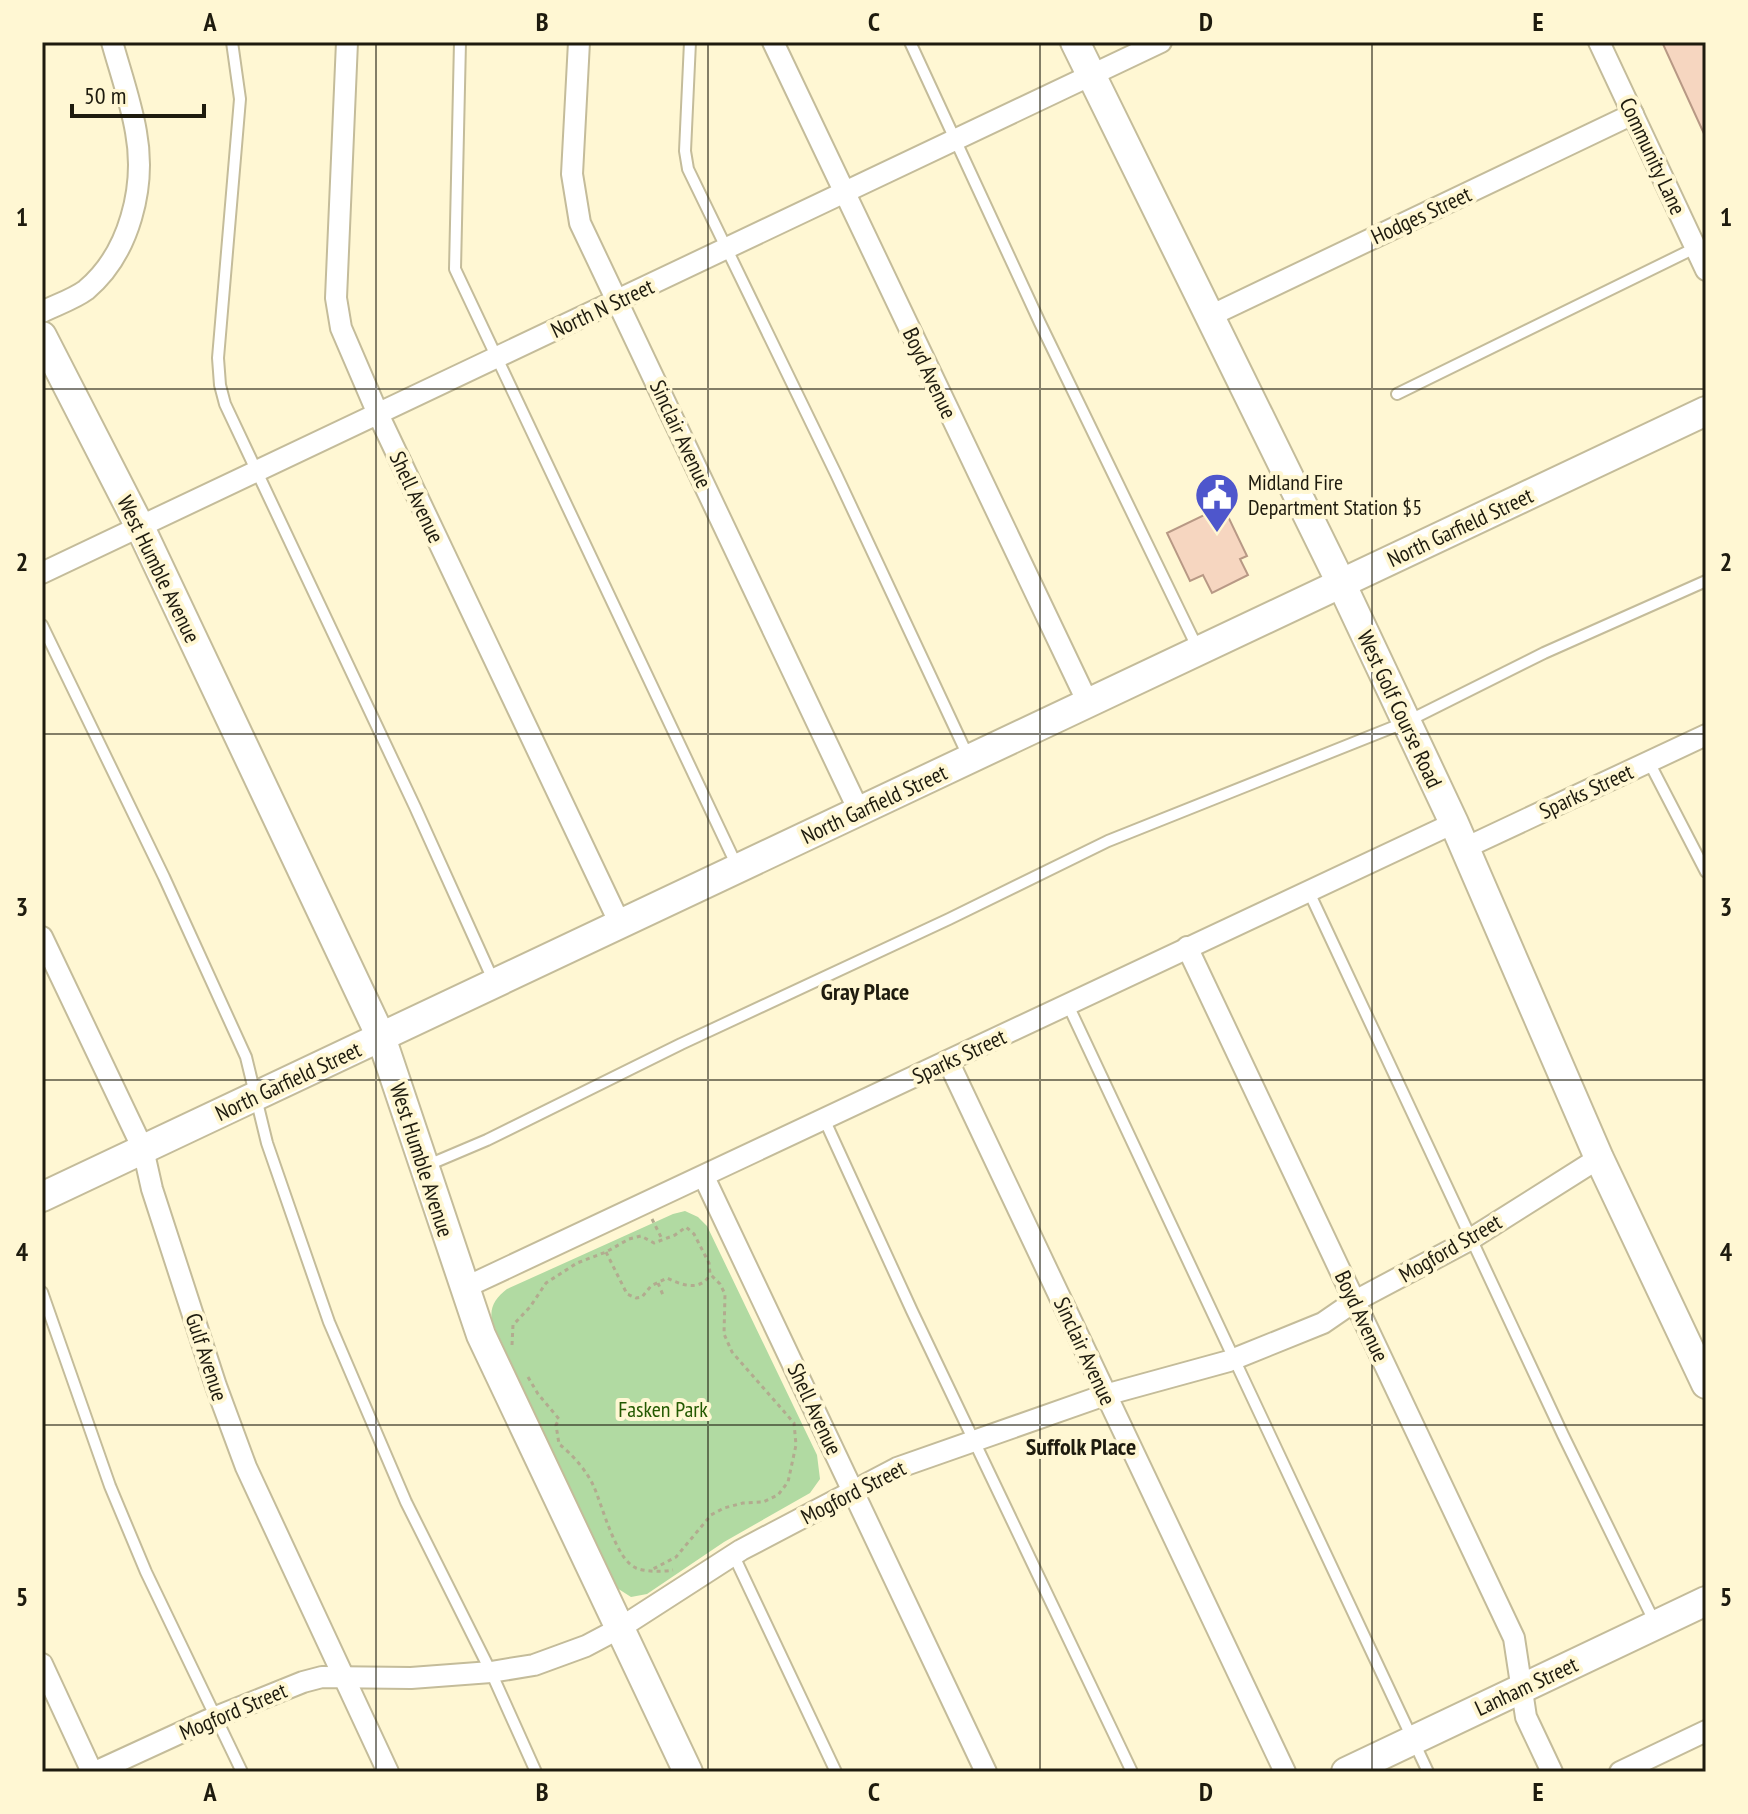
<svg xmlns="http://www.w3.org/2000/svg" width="1748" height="1814" font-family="'PT Sans Narrow',sans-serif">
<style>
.green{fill:#b1daa2}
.building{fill:#f6d6c0;stroke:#b89985;stroke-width:2}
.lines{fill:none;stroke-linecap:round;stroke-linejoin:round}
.lane-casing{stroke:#c4bc9a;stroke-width:14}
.street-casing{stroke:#c4bc9a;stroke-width:24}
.secondary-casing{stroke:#c4bc9a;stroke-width:32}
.path{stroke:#b2ab8f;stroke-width:3;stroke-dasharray:4 4;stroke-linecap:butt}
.lane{stroke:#fff;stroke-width:10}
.street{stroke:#fff;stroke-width:20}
.secondary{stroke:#fff;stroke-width:28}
.grid{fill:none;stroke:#1e1b0e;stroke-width:2;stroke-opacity:0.55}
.labels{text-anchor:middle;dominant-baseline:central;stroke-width:8;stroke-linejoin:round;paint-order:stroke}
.street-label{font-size:22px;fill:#1e1b0e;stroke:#fff7d3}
.poi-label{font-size:22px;fill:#1e1b0e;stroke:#fff7d3;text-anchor:start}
.park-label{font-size:22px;fill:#235900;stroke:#fff7d3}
.neighbourhood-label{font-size:24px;font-weight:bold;fill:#1e1b0e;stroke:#fff7d3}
.neatline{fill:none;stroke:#1e1b0e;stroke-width:3}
.grid-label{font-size:26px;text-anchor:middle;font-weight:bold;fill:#1e1b0e}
</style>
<rect width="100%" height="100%" fill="#fff7d3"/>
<path class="green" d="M685,1211L698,1217L707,1226L817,1455L820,1479L810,1493L724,1542L647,1594L631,1597L617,1588L612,1579L493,1324C488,1309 495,1298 507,1289L673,1214Z"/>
<g class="building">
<polygon points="1662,42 1706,42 1706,138"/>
<polygon points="1223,506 1247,556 1240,559 1248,575 1212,593 1203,575 1190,581 1167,533"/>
</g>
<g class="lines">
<g class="lane-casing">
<g id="lane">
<polyline points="232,42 240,99 218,358 220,385 225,404 415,807 494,982"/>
<polyline points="460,42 455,269 737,866"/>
<polyline points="690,42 685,151 688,169 836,474 968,756"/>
<polyline points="910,42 1040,323 1198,649"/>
<polyline points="1397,394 1695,248"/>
<polyline points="42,625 164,877 246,1057 267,1143 329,1322 406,1502 491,1672 536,1772"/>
<polyline points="1649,762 1706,872"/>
<polyline points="1309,892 1563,1435 1655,1623"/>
<polyline points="1068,1005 1428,1772"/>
<polyline points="825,1121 912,1311 1132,1772"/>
<polyline points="428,1165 487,1140 681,1044 949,919 1108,841 1406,722 1544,653 1706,581"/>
<polyline points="42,1292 110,1486 146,1572 242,1772"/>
<polyline points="733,1554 836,1772"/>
</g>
</g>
<g class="street-casing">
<g id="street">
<polyline points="347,42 336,298 341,328 378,414 620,924"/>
<polyline points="579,42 572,174 580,223 859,811"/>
<polyline points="773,42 1088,703"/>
<polyline points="1599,42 1706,270"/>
<path d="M42,312C56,305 74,299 86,290C130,253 146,186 136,132C131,102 120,71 112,42"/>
<polyline points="1210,316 1633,114"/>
<polyline points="42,573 1161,42"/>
<polyline points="1465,848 1706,735"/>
<polyline points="42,937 143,1149 152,1189 216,1386 246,1467 388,1772"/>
<polyline points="1187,947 1514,1638 1526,1717 1552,1772"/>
<polyline points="948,1061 1285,1772"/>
<polyline points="704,1177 986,1772"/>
<polyline points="464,1288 1454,823"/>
<polyline points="42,1664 92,1772"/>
<polyline points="95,1772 206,1721 303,1682 322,1677 411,1678 491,1672 534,1665 586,1646 620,1628 741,1550 897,1468 1105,1395 1229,1361 1323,1323 1355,1301 1466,1242 1599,1158"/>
<polyline points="1620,1772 1706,1731"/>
</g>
</g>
<g class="secondary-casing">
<g id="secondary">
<polyline points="1075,42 1341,583 1454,823 1599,1158 1706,1384"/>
<polyline points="42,336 140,527 381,1037 481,1335 688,1772"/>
<polyline points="42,1197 1706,411"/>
<polyline points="1346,1772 1706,1601"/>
</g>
</g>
<g class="path">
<polyline points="652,1219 662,1239"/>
<path d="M606,1252L627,1294L636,1298L642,1297L651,1286L667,1278C682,1285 699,1292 710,1275"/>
<polyline points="658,1283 663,1295"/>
<polyline points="512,1345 513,1325 530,1307 546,1283 577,1263 606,1252 629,1239 641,1236 654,1243 675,1235 686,1227 694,1234 709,1263 710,1274 720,1284 725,1294 724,1334 732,1352 794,1423 796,1445 788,1482 778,1495 763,1502 743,1503 724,1508 711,1515 676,1557 653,1569"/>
<path d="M528,1377L538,1394L559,1419L556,1425L559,1444C572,1454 587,1471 594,1487C602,1505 616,1560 636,1568C646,1572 662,1572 673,1570"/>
</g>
<use href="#lane" class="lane"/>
<use href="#street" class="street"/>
<use href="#secondary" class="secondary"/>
</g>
<path class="grid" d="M376,42V1772M708,42V1772M1040,42V1772M1372,42V1772M42,389H1706M42,734H1706M42,1080H1706M42,1425H1706"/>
<defs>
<g id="civic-pin" transform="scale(2.3)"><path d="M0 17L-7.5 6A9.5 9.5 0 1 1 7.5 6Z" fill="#4e56cc" stroke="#fff7d3"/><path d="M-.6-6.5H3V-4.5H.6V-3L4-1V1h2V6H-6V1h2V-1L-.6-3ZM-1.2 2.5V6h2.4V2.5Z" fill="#fff"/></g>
</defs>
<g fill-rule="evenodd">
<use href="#civic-pin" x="1217" y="495"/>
</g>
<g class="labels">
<g class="street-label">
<text transform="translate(1653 156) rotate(65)">Community Lane</text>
<text transform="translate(1421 215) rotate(-25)">Hodges Street</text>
<text transform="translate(602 308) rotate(-25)">North N Street</text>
<text transform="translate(930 373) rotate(65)">Boyd Avenue</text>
<text transform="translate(681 434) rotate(65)">Sinclair Avenue</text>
<text transform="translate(417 497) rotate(65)">Shell Avenue</text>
<text transform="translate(1460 527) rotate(-25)">North Garfield Street</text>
<text transform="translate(159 569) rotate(64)">West Humble Avenue</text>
<text transform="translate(1400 709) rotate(65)">West Golf Course Road</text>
<text transform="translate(1586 791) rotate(-25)">Sparks Street</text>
<text transform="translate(874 804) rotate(-25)">North Garfield Street</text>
<text transform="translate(959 1056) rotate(-25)">Sparks Street</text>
<text transform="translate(288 1081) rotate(-25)">North Garfield Street</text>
<text transform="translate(422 1160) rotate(72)">West Humble Avenue</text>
<text transform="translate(1450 1248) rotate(-30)">Mogford Street</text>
<text transform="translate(1362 1316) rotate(65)">Boyd Avenue</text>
<text transform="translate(1085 1351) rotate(65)">Sinclair Avenue</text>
<text transform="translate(207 1357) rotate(72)">Gulf Avenue</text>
<text transform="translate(815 1409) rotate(65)">Shell Avenue</text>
<text transform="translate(853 1492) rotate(-27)">Mogford Street</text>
<text transform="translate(1526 1686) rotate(-25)">Lanham Street</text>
<text transform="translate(233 1711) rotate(-23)">Mogford Street</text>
</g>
<g class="poi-label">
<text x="1248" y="482">Midland Fire<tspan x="1248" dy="25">Department Station $5</tspan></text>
</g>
<g class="park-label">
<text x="663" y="1409">Fasken Park</text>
</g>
<g class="neighbourhood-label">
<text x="865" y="991">Gray Place</text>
<text x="1081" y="1446">Suffolk Place</text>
</g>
</g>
<rect width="1748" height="1814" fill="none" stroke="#fff7d3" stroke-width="88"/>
<path d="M72 104v12h132v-12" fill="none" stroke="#1e1b0e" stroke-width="4"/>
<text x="84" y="104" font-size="24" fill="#1e1b0e" stroke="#fff7d3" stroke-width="6" paint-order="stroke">50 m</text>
<rect x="44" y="44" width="1660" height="1726" class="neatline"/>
<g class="grid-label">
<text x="210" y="31">A</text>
<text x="542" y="31">B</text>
<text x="874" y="31">C</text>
<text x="1206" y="31">D</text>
<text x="1538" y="31">E</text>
<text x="22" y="226">1</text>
<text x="1726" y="226">1</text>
<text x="22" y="571">2</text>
<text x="1726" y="571">2</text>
<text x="22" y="916">3</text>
<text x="1726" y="916">3</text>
<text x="22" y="1261">4</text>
<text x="1726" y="1261">4</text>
<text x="22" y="1606">5</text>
<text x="1726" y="1606">5</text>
<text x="210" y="1801">A</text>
<text x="542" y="1801">B</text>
<text x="874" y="1801">C</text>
<text x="1206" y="1801">D</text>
<text x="1538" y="1801">E</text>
</g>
</svg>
